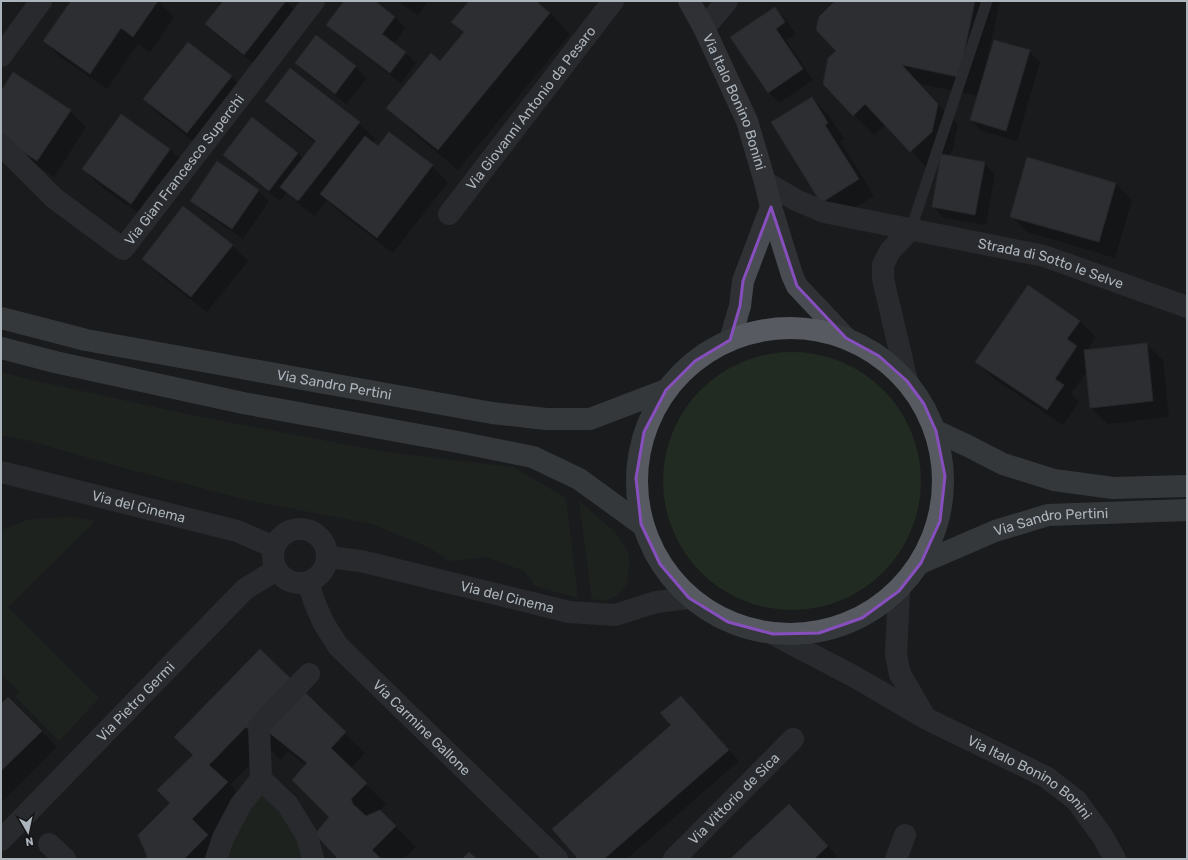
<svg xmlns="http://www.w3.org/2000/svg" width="1188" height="860" font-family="Rubik,sans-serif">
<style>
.green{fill:#222b22}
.shadow{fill:#0007}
.building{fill:#44464a;stroke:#343539}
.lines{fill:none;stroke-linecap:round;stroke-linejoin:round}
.lane{stroke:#3b3d42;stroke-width:11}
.street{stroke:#3b3d42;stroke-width:22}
.secondary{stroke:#494c52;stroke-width:22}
.primary{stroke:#575b61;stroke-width:22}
.marked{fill:none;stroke:#874ebe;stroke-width:3;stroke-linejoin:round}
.labels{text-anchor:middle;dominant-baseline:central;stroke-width:3;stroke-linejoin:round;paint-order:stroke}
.street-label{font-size:14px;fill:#acb4bc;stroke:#151518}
</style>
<rect width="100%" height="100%" fill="#1a1b1d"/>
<g class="green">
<circle cx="792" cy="481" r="129"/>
<polygon points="1,372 32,380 191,415 385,452 513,467 566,498 578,598 535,586 524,571 486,557 449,561 430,548 372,524 248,500 131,470 30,441 1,435"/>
<polygon points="579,501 615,532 627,549 630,563 626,585 616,596 605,601 592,599"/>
<polygon points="72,517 95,521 8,607 99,698 59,741 15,696 19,691 1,674 1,530 30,519"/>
<polygon points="262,785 279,803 306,859 220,859"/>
</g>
<g class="shadow">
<polygon points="72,1 158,1 174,17 150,52 138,44 107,89 60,57 44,41"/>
<polygon points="225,1 285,1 297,12 255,65 217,35 207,24"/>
<polygon points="346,1 373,1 395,17 405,28 394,44 405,53 416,63 401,83 338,35 328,25"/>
<polygon points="397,1 428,1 418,15"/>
<polygon points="470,1 534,1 550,13 570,34 458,170 408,128 388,108 440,62 464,33 453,22"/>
<polygon points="836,1 1000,1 985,68 987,68 1029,51 1040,62 1017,141 982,131 971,120 978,96 920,84 958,125 952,152 948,156 984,163 995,174 986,225 944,218 933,207 941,163 931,172 886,124 874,135 854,115 837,51"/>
<polygon points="775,8 785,19 796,34 786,40 813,80 779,103 768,92"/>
<polygon points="316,37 356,67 367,78 346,104 307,74 296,63"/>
<polygon points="188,43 232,77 248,93 203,149 160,115 144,99"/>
<polygon points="14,74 70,111 86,127 54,177 1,142 1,93"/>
<polygon points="812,98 828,114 844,139 840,141 874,196 838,218 822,202"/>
<polygon points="266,101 359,123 375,139 372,143 378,148 432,166 448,182 393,253 337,210 327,200 315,216 297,203 287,192 280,201 235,166 224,155 252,118 298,153 303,159 316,143 282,117"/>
<polygon points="170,149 186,165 147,219 130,207 170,151 167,151 128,206 99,185 83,169"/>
<polygon points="1116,184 1132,200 1115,258 1027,232 1011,216"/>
<polygon points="258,190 269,201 243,239 202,211 191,200"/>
<polygon points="232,245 248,261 207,312 159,275 143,259"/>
<polygon points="1080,321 1096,337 1087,350 1146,344 1163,360 1169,417 1107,424 1091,408 1087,371 1071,394 1079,402 1063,425 993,378 977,362"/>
<polygon points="260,651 365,753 350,769 386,804 380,811 416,847 404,859 339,859 330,817 306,766 288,751 281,760 267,747 230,785 248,803 224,859 146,859 194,755"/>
<polygon points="681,697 739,761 627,859 580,859 673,725"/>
<polygon points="8,698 57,747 1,803 1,705"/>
<polygon points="789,805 838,857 836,859 731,859"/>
</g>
<g class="building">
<polygon points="71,1 158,1 133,37 121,28 90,74 43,41"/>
<polygon points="223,1 286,1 244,55 205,24"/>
<polygon points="344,1 375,1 395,17 382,34 406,52 390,73 326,25"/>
<polygon points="469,1 536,1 550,13 438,150 386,108 431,53 440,61 464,32 451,22"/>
<polygon points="835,1 975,1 959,77 902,65 938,104 932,132 910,152 865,104 853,116 823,84 828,58 836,51 816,30 819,17"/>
<polygon points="775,7 785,22 776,29 803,69 768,93 730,37"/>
<polygon points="316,35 356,66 335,94 295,63"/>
<polygon points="994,40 1030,50 1006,131 970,120"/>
<polygon points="188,42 232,76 187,133 143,99"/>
<polygon points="290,68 360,122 298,201 280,187 316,141 265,101"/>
<polygon points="13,72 71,110 37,161 1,137 1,91"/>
<polygon points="812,97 828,123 825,125 859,179 821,203 771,122"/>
<polygon points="121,114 170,149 131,204 82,169"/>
<polygon points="252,117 298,153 269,191 223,155"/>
<polygon points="389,132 433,165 377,238 320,194 365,136 378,146"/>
<polygon points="941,154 985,162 975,215 932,207"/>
<polygon points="1027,157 1116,183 1099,242 1010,217"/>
<polygon points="217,161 259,190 232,229 190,201"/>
<polygon points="183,206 233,245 191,297 142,259"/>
<polygon points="1028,285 1080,321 1067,339 1077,346 1055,379 1064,385 1047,410 975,362"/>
<polygon points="1147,343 1153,401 1090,408 1084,350"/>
<polygon points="260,649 346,732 331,748 367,783 351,799 353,804 366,816 380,810 396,826 372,850 381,859 338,859 315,834 329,817 292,780 307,763 267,731 260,740 246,727 209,765 228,782 192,819 208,835 184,859 145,859 147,856 138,835 170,803 157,790 193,755 174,737"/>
<polygon points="681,696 729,750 604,859 578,859 552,829 671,725 660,713"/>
<polygon points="8,697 42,731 1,771 1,704"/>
<polygon points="789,804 828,846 814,859 730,859"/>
<polygon points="469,852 477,859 462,859"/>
</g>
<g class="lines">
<polyline class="lane" points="911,229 987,1"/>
<g class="street">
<polyline points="704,28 727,1"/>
<polyline points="1,56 41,1"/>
<path id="s1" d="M1,145L54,198L123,249L314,1"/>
<path id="s2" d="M765,182L796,200L824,212L1044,256L1187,307"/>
<path id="s3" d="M449,214L613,1"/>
<polyline points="907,381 883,279 883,265 890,251 911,229"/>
<path id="s4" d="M1,472L237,531L274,547"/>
<circle cx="300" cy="556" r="27"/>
<path id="s5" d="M327,557L361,561L569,612L615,615L656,602L689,598"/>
<path id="s6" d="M308,582L314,601L323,622L338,646L557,859"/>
<polyline points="899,591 896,655 900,674 925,717"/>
<path id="s7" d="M773,634L857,678L925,718L1046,777L1076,800L1103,837L1115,859"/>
<polyline points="261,779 288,805 307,836 313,859"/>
<path id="s8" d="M1,840L245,589L276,570"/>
<polyline points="49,844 65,859"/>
<polyline points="216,859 223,838 241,804 261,779 259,726 309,674"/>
<path id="s9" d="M674,859L793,739"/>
<polyline points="896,859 905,835"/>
</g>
<g class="secondary">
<path id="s10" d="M689,1L704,28L747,121L765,182L771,207L792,275L797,286L846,338"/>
<polyline points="730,340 740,306 743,281 771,207"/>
</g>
<g class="primary">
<path id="s11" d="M1,318L86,340L492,413L546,419H590L666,390"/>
<circle cx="790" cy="481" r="153"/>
<polyline points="1,348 55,362 243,403 458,442 533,457 579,479 641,524"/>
<polyline points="936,431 968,446 1003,464 1054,480 1113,488 1187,486"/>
<path id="s12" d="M921,563L995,531L1048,515L1187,510"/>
</g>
</g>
<path d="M0 0H1188V860H0ZM771,207L797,286L846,338L879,356L907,381L924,404L936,431L945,476L940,521L921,563L899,591L862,618L819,633L773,634L728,622L689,598L660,564L641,524L636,478L644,432L666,390L695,361L730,340L740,306L743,281Z" fill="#1a1b1d" fill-opacity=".55" fill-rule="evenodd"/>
<path class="marked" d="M771,207L797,286L846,338L879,356L907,381L924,404L936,431L945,476L940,521L921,563L899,591L862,618L819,633L773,634L728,622L689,598L660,564L641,524L636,478L644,432L666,390L695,361L730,340L740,306L743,281Z"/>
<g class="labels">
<g class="street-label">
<text stroke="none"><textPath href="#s10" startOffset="111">Via Italo Bonino Bonini</textPath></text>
<text stroke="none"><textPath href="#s3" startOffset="134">Via Giovanni Antonio da Pesaro</textPath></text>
<text stroke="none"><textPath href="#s1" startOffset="261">Via Gian Francesco Superchi</textPath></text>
<text stroke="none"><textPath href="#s2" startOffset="299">Strada di Sotto le Selve</textPath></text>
<text stroke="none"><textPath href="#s11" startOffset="340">Via Sandro Pertini</textPath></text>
<text stroke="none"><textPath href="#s4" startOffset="142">Via del Cinema</textPath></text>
<text stroke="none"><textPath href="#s12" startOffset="138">Via Sandro Pertini</textPath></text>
<text stroke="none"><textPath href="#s5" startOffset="185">Via del Cinema</textPath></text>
<text stroke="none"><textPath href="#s8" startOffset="193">Via Pietro Germi</textPath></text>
<text stroke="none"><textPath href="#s6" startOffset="188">Via Carmine Gallone</textPath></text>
<text stroke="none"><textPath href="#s7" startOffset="295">Via Italo Bonino Bonini</textPath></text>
<text stroke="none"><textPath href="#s9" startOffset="85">Via Vittorio de Sica</textPath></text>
</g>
</g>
<rect width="1188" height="860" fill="none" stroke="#acb4bc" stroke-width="4"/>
<g transform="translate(28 832) rotate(171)" stroke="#151518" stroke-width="3" paint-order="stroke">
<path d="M0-3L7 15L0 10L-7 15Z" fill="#acb4bc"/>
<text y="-6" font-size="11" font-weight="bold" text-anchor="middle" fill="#acb4bc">N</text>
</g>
</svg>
